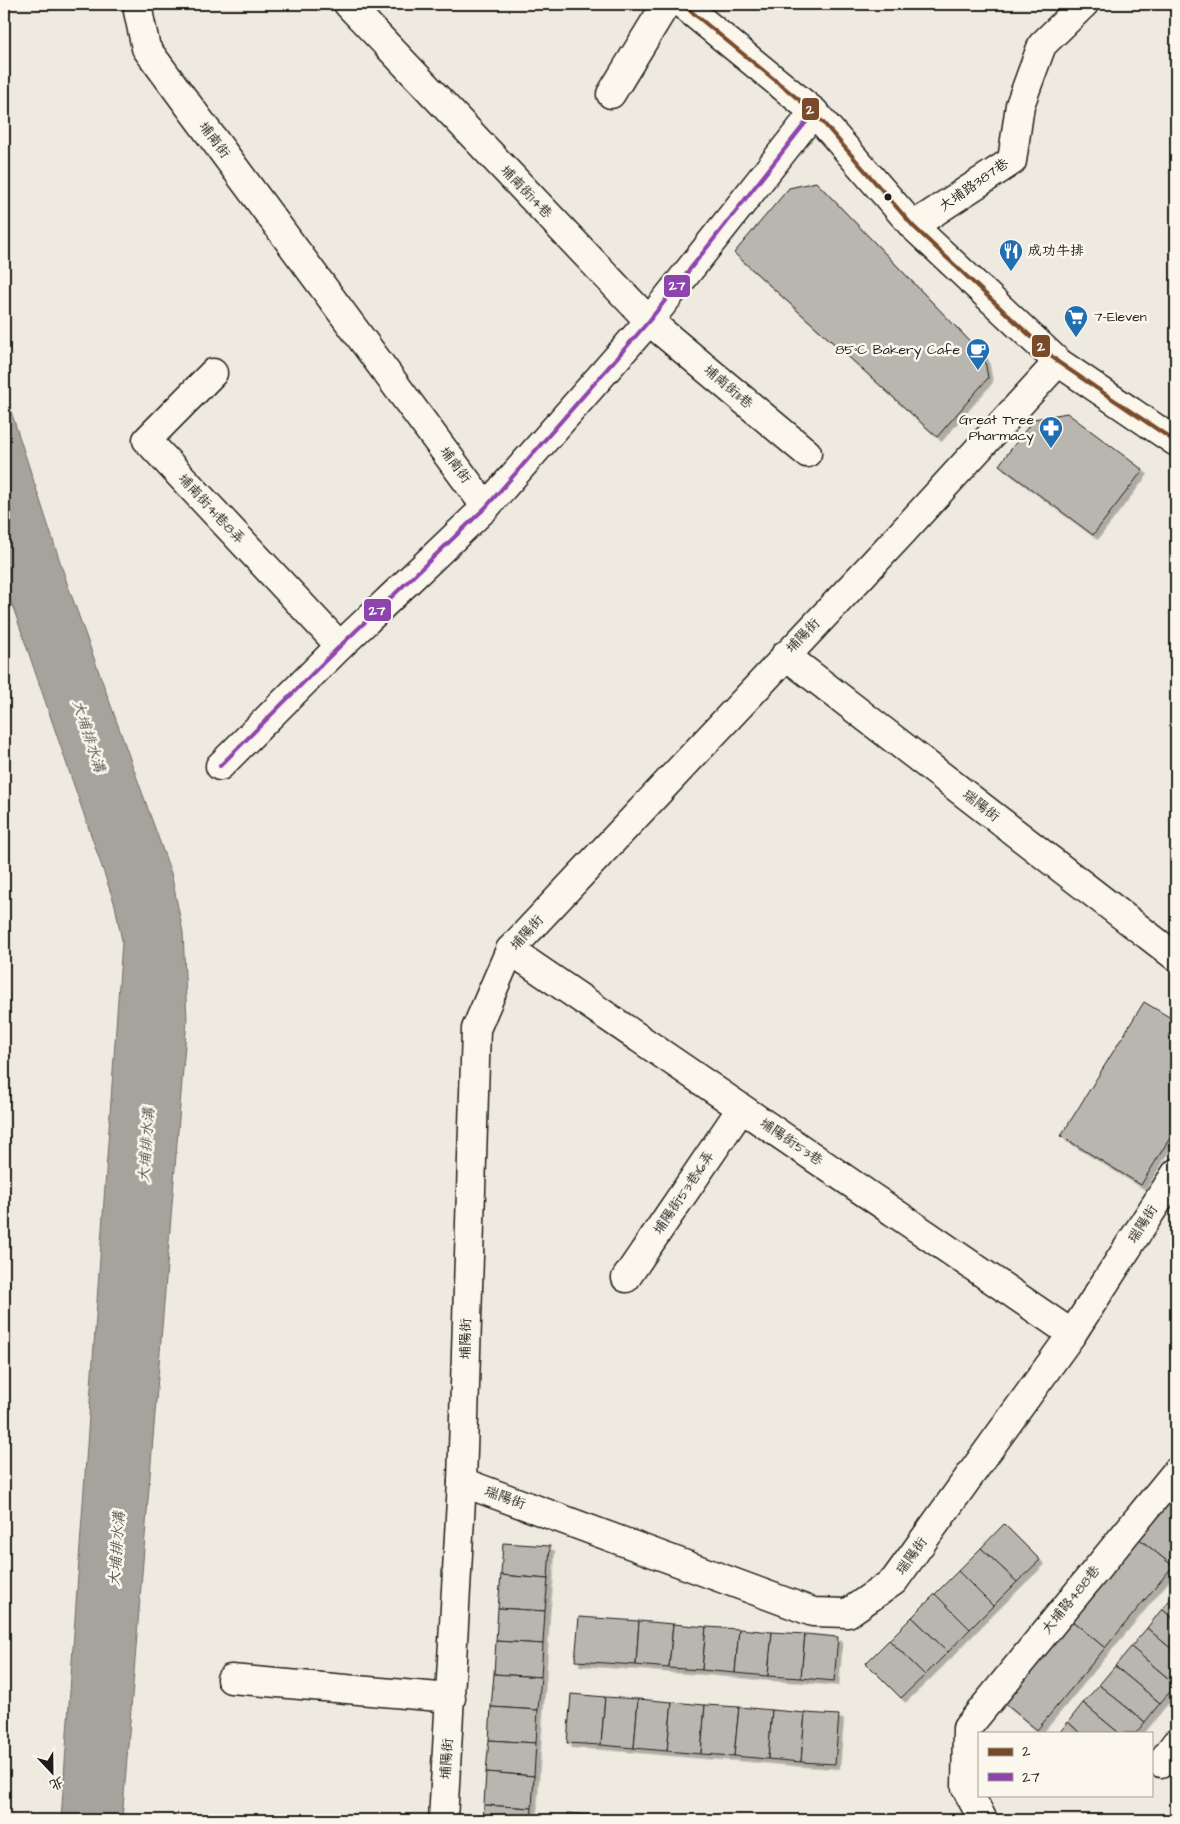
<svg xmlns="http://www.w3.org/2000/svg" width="1180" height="1824" font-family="'Architects Daughter','LXGW WenKai TC',sans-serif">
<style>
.water{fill:#a6a39d;stroke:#6f6d69}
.building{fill:#b9b6af;stroke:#1c1c1c;filter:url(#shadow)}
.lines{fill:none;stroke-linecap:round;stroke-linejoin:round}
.minor-casing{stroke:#1c1c1c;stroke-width:31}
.major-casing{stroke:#1c1c1c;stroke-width:31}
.minor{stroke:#fbf7ec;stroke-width:28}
.major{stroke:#fbf7ec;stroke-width:28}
.bus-1-casing{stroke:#fbf7ec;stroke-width:8}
.bus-2-casing{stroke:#fbf7ec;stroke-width:8}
.bus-1{stroke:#7a4b2a;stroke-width:4}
.bus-2{stroke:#8e44ad;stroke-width:4}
.bus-dot{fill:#1c1c1c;stroke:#fbf7ec;stroke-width:2}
.labels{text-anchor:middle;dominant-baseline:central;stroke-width:5;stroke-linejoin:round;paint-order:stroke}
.street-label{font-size:14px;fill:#1c1c1c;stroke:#fbf7ec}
.poi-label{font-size:14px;fill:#1c1c1c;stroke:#fbf7ec;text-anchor:start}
.water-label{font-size:15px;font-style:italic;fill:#5a5956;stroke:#fbf7ec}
.line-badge{stroke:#fbf7ec;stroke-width:2}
.badge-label{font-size:14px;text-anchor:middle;font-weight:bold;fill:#fff}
</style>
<defs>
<filter id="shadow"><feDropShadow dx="4.5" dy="4.5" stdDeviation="0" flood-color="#0004"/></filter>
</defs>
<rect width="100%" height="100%" fill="#eeeadf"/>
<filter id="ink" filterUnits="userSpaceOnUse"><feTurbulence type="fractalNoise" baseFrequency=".02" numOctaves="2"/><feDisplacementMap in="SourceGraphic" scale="10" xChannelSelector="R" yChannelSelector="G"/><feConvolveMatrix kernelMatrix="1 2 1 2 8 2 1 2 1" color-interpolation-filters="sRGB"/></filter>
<g filter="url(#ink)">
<polygon class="water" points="4,390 67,583 171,873 183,932 187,1020 122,1820 61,1820 122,941 115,905 4,581"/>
<g class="building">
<polygon points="816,182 984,356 988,378 937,437 734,253 789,188"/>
<polygon points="1067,413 1143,470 1093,535 999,465 1034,419"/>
<polygon points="1144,1002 1176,1021 1176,1128 1141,1185 1061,1136"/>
<polygon points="1176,1480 1176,1562 1173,1566 1132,1533"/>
<polygon points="1004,1524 1040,1560 1017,1582 981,1548"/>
<polygon points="1132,1533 1173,1566 1105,1648 1065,1615"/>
<polygon points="503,1543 550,1546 548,1579 501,1575"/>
<polygon points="981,1548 1017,1582 993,1606 958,1571"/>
<polygon points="958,1571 993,1606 970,1629 935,1594"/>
<polygon points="501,1575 548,1579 545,1611 498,1608"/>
<polygon points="935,1594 970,1629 948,1652 912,1617"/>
<polygon points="1175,1594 1176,1595 1176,1621 1162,1609"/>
<polygon points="498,1608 545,1611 543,1644 496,1641"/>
<polygon points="1162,1609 1176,1621 1176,1653 1147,1628"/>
<polygon points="1065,1615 1105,1648 1037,1730 997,1697"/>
<polygon points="579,1617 639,1621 636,1665 575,1661"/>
<polygon points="912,1617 948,1652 925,1675 889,1640"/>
<polygon points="639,1621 673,1624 669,1668 636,1665"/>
<polygon points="673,1624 706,1627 702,1670 669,1668"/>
<polygon points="706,1627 739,1629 735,1673 702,1670"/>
<polygon points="1147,1628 1176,1653 1176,1685 1131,1647"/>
<polygon points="739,1629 772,1632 768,1676 735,1673"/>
<polygon points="772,1632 805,1634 801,1678 768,1676"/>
<polygon points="805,1634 838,1637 834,1681 801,1678"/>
<polygon points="889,1640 925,1675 901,1698 866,1663"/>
<polygon points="496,1641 543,1644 541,1677 494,1674"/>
<polygon points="1131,1647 1176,1685 1160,1703 1115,1666"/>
<polygon points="1115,1666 1160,1703 1145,1722 1099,1685"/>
<polygon points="494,1674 541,1677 538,1710 491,1707"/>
<polygon points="1099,1685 1145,1722 1136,1733 1119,1733 1083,1703"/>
<polygon points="571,1694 605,1697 601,1745 567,1743"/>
<polygon points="605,1697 638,1699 634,1748 601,1745"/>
<polygon points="638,1699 672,1702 667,1751 634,1748"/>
<polygon points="672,1702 705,1705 701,1754 667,1751"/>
<polygon points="1083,1703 1119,1733 1080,1733 1068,1722"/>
<polygon points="705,1705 739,1707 734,1756 701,1754"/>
<polygon points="491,1707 538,1710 536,1743 489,1740"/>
<polygon points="739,1707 772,1710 768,1759 734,1756"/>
<polygon points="772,1710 805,1713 801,1762 768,1759"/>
<polygon points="805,1713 839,1715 835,1764 801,1762"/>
<polygon points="1068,1722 1080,1733 1059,1733"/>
<polygon points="489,1740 536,1743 534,1776 486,1772"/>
<polygon points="486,1772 534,1776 532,1808 484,1805"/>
<polygon points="484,1805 532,1808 531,1820 483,1820"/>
<polygon points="568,1813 601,1816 600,1820 567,1820"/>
<polygon points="601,1816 633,1819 633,1820 600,1820"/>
</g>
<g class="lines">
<g class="minor-casing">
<g id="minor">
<polyline points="141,4 138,11 146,48 486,507"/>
<polyline points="348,4 649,321 807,453"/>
<polyline points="611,94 666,4"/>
<polyline points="913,226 1012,161 1020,105 1042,45 1084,4"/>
<polyline points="213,373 147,440 340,646"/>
<polyline points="785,655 1176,957"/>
<polyline points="220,766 340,646 486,507 649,321 814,112"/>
<polyline points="510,950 1072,1334"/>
<polyline points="626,1278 741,1109"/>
<polyline points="462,1482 813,1612 848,1613 894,1581 1072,1334 1176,1173"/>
<polyline points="231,1679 451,1698"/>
<polyline points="1161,1763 1176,1743"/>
<polyline points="443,1820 462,1482 476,1029 510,950 900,535 1058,362"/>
<polyline points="983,1820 966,1788 967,1728 1176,1472"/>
</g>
</g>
<g class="major-casing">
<polyline id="major" points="682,4 814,112 913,226 1058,362 1176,442"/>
</g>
<use href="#minor" class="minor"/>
<use href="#major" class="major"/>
<g class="bus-1-casing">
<polyline id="bus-1" points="682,4 814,112 913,226 1058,362 1176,442"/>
</g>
<g class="bus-2-casing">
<polyline id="bus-2" points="220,766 340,646 486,507 649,321 814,112"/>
</g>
<use href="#bus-1" class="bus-1"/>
<use href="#bus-2" class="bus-2"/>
</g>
</g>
<defs>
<g id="restaurant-pin" transform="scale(1.25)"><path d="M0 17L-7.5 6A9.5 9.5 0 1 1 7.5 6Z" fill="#1f6fb2" stroke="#fbf7ec"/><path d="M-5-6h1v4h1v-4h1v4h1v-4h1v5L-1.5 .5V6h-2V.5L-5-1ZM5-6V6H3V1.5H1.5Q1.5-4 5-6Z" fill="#fff"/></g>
<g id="supermarket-pin" transform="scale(1.25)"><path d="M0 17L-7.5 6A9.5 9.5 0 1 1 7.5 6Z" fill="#1f6fb2" stroke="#fbf7ec"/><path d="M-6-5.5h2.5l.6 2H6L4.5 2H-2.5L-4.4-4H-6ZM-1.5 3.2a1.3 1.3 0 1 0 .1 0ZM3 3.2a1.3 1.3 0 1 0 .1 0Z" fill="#fff"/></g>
<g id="cafe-pin" transform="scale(1.25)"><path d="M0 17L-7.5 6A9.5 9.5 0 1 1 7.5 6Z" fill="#1f6fb2" stroke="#fbf7ec"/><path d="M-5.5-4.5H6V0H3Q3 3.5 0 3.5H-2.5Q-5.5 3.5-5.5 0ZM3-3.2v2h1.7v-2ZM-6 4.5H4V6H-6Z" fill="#fff"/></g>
<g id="pharmacy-pin" transform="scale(1.25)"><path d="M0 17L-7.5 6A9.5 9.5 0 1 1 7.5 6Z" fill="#1f6fb2" stroke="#fbf7ec"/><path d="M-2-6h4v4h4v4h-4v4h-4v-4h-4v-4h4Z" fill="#fff"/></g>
</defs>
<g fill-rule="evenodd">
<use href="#restaurant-pin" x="1011" y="251"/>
<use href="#supermarket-pin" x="1076" y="317"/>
<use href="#cafe-pin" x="978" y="350"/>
<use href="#pharmacy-pin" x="1051" y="428"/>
</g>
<circle class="bus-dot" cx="888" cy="197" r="4.5"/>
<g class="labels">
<g class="street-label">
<text transform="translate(214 140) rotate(53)">埔南街</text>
<text transform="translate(974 185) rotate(-35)">大埔路387巷</text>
<text transform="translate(526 192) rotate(46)">埔南街14巷</text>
<text transform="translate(728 387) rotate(40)">埔南街11巷</text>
<text transform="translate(455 465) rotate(53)">埔南街</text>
<text transform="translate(211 509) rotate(47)">埔南街41巷8弄</text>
<text transform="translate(803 636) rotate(-46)">埔陽街</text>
<text transform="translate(981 806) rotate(38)">瑞陽街</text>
<text transform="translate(527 933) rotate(-48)">埔陽街</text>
<text transform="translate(791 1142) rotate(34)">埔陽街53巷</text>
<text transform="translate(684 1193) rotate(-56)">埔陽街53巷16弄</text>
<text transform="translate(1143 1224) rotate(-57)">瑞陽街</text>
<text transform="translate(466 1339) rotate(-89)">埔陽街</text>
<text transform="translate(505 1498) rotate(20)">瑞陽街</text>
<text transform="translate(912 1556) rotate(-54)">瑞陽街</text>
<text transform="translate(1071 1600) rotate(-51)">大埔路488巷</text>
<text transform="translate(447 1759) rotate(-86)">埔陽街</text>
</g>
<g class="poi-label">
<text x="1028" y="251">成功牛排</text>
<text x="1094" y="317">7-Eleven</text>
<text x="960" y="350" text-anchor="end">85°C Bakery Cafe</text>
<text x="1034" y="420" text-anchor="end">Great Tree<tspan x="1034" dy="16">Pharmacy</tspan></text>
</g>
<g class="water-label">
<text transform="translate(89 736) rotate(72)">大埔排水溝</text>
<text transform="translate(146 1145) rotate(-86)">大埔排水溝</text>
<text transform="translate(117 1549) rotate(-86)">大埔排水溝</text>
</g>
</g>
<g class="line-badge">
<rect x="801" y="97" width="19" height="24" rx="5" fill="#7a4b2a"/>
<rect x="663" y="274" width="28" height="24" rx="5" fill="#8e44ad"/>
<rect x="1031" y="334" width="20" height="24" rx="5" fill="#7a4b2a"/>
<rect x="363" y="598" width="29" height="24" rx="5" fill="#8e44ad"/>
</g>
<g class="badge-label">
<text x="810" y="114">2</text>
<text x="677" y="290">27</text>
<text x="1041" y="351">2</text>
<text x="377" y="615">27</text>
</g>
<rect width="1180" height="1824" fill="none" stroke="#fbf7ec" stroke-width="20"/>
<rect x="10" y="10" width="1160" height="1804" fill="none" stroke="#1c1c1c" stroke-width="2" filter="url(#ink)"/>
<rect x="978" y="1732" width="175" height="65" fill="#fbf7ec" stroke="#a29f99"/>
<rect x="988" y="1748" width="25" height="8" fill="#7a4b2a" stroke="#a29f99"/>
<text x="1022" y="1756" font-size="15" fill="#1c1c1c">2</text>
<rect x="988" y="1773" width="25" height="8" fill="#8e44ad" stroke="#a29f99"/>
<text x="1022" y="1782" font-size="15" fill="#1c1c1c">27</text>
<g transform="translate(52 1772) rotate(158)" stroke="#fbf7ec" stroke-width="4" paint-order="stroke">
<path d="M0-4L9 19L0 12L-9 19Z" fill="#1c1c1c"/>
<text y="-8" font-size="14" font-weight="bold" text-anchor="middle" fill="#1c1c1c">北</text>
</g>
</svg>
